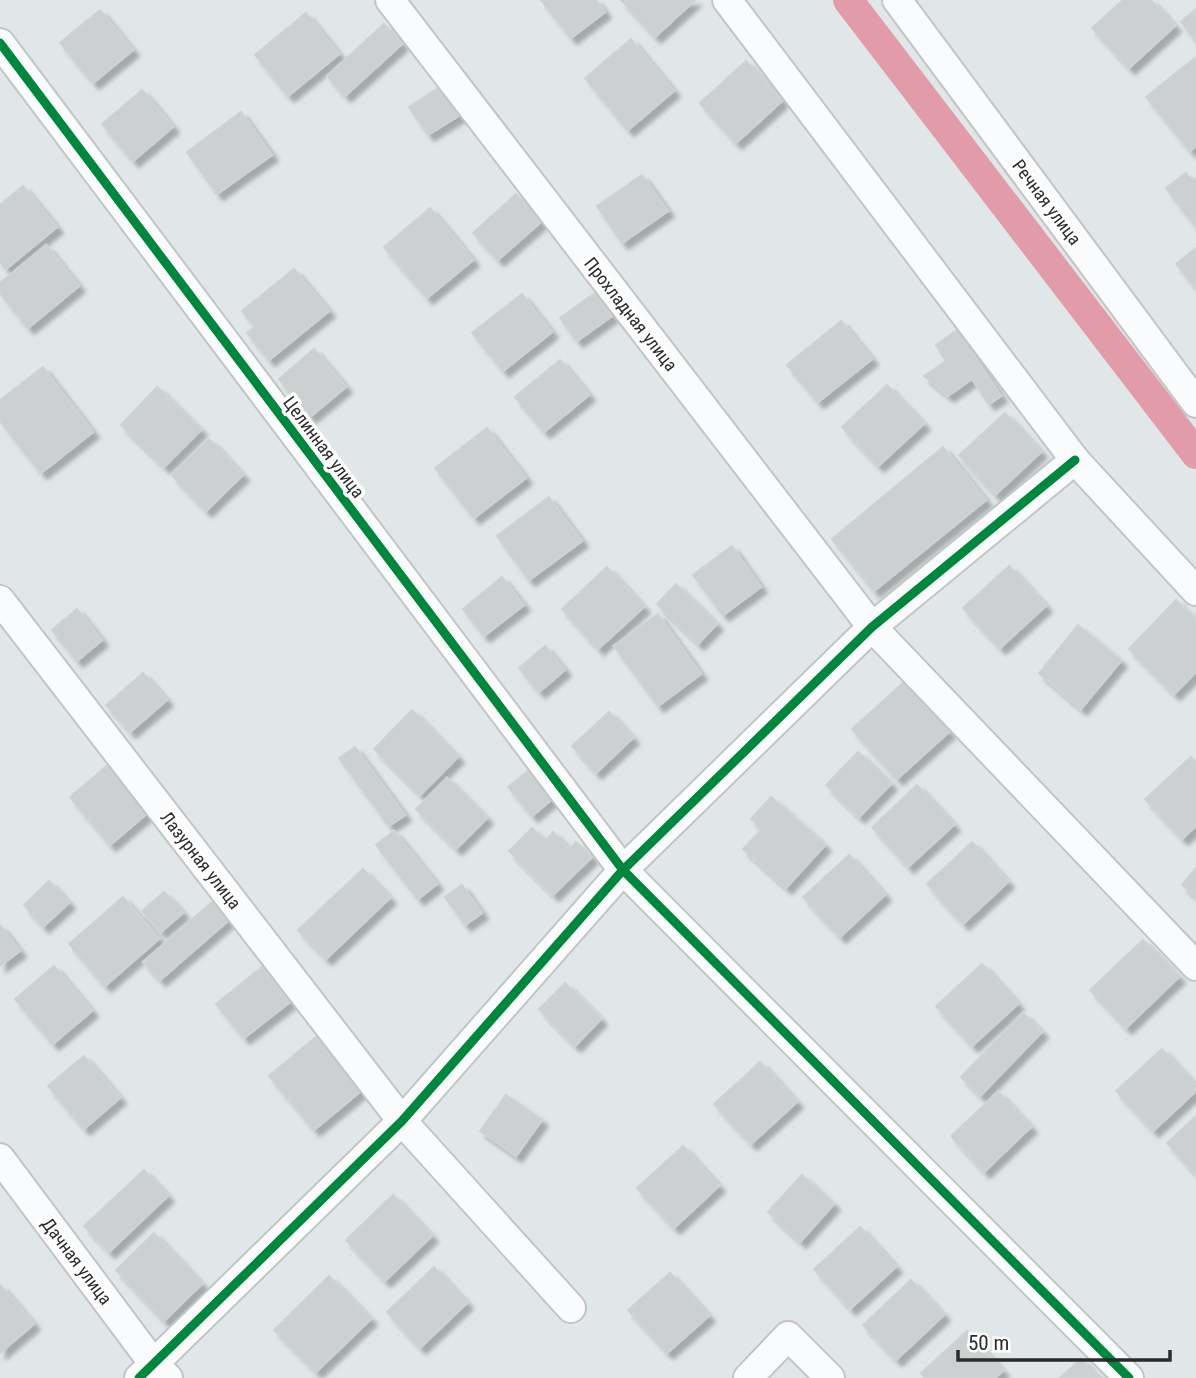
<svg xmlns="http://www.w3.org/2000/svg" width="1196" height="1378" font-family="'Roboto Condensed',sans-serif">
<style>
.lines{fill:none;stroke-linecap:round;stroke-linejoin:round}
.canal{stroke:#e29ba9;stroke-width:30}
.building{fill:#ccd0d1;stroke:#cdd2d3;stroke-width:2;filter:url(#shadow)}
.minor-casing{stroke:#c3c5c4;stroke-width:32}
.minor{stroke:#fafbfc;stroke-width:28}
.cycleway-casing{stroke:#fff;stroke-width:13}
.cycleway{stroke:#00873e;stroke-width:9}
.labels{text-anchor:middle;dominant-baseline:central;stroke-width:7;stroke-linejoin:round;paint-order:stroke}
.street-label{font-size:18px;fill:#2b2b2b;stroke:#fff}
</style>
<defs>
<filter id="shadow"><feDropShadow dx="6" dy="6" stdDeviation="2" flood-color="#0004"/></filter>
</defs>
<rect width="100%" height="100%" fill="#e1e7e8"/>
<g class="lines">
<polyline class="canal" points="848,0 1196,454"/>
</g>
<g class="building">
<polygon points="541,0 596,0 605,12 571,38"/>
<polygon points="621,0 695,0 655,37"/>
<polygon points="1123,0 1151,0 1175,26 1129,68 1092,28"/>
<polygon points="1196,9 1196,41 1181,22"/>
<polygon points="100,10 133,50 93,83 60,43"/>
<polygon points="306,13 339,54 288,96 255,55"/>
<polygon points="384,24 402,44 345,96 327,76"/>
<polygon points="631,39 674,91 628,130 585,78"/>
<polygon points="1196,57 1196,146 1190,151 1146,97"/>
<polygon points="746,61 782,101 736,143 700,103"/>
<polygon points="441,86 460,115 428,135 409,107"/>
<polygon points="142,90 173,127 133,161 102,124"/>
<polygon points="241,112 272,155 217,194 187,152"/>
<polygon points="1186,173 1196,186 1196,227 1166,188"/>
<polygon points="642,175 668,211 622,243 597,206"/>
<polygon points="23,186 57,227 6,269 0,262 0,205"/>
<polygon points="516,194 541,222 498,260 473,233"/>
<polygon points="430,208 473,260 427,298 384,247"/>
<polygon points="46,245 79,286 28,328 0,293 0,283"/>
<polygon points="1196,248 1196,289 1176,264"/>
<polygon points="294,269 329,311 269,360 247,333 255,327 242,311"/>
<polygon points="595,293 612,316 577,341 560,318"/>
<polygon points="522,294 552,332 503,371 472,333"/>
<polygon points="841,321 872,359 818,402 787,365"/>
<polygon points="957,330 1001,396 989,404 972,379 948,396 924,376 946,361 936,345"/>
<polygon points="314,349 346,387 310,417 279,379"/>
<polygon points="560,360 589,395 544,432 515,397"/>
<polygon points="43,367 93,432 41,473 0,421 0,400"/>
<polygon points="887,385 924,424 878,466 842,427"/>
<polygon points="157,387 201,430 164,467 121,425"/>
<polygon points="1005,413 1041,452 995,495 959,455"/>
<polygon points="487,428 526,478 474,518 435,468"/>
<polygon points="209,439 243,475 206,511 172,475"/>
<polygon points="943,447 986,500 874,591 832,539"/>
<polygon points="549,497 582,541 529,580 497,536"/>
<polygon points="732,546 761,587 723,615 693,575"/>
<polygon points="1009,566 1046,606 1000,648 963,608"/>
<polygon points="607,567 644,607 598,649 562,609"/>
<polygon points="502,577 524,605 484,636 463,609"/>
<polygon points="676,584 717,624 698,644 657,604"/>
<polygon points="1176,600 1196,620 1196,672 1174,694 1129,649"/>
<polygon points="77,609 102,640 77,661 52,630"/>
<polygon points="658,614 701,674 658,706 614,646"/>
<polygon points="1078,625 1121,661 1081,709 1039,673"/>
<polygon points="545,646 565,670 539,692 519,668"/>
<polygon points="143,673 167,700 130,732 106,705"/>
<polygon points="904,682 949,732 897,779 852,729"/>
<polygon points="412,710 458,757 420,795 374,749"/>
<polygon points="609,712 633,738 596,773 572,746"/>
<polygon points="355,747 405,815 389,826 339,758"/>
<polygon points="858,752 891,784 859,817 826,785"/>
<polygon points="1191,757 1196,762 1196,826 1182,839 1145,799"/>
<polygon points="109,764 149,812 110,845 70,797"/>
<polygon points="534,766 557,795 532,816 508,787"/>
<polygon points="447,778 487,818 456,849 416,809"/>
<polygon points="917,785 954,825 908,867 872,827"/>
<polygon points="771,797 825,845 786,888 743,849 762,829 751,819"/>
<polygon points="532,828 545,841 553,832 569,849 576,842 592,857 553,895 509,851"/>
<polygon points="394,831 437,884 418,899 376,845"/>
<polygon points="972,842 1008,882 963,924 927,884"/>
<polygon points="849,855 885,895 840,937 803,897"/>
<polygon points="1196,868 1196,897 1182,885"/>
<polygon points="363,869 390,898 326,959 298,930"/>
<polygon points="49,881 69,903 43,927 24,905"/>
<polygon points="462,885 482,913 465,925 445,897"/>
<polygon points="164,892 183,913 161,932 142,911"/>
<polygon points="123,897 159,939 105,986 69,944"/>
<polygon points="212,902 228,921 160,980 143,962"/>
<polygon points="0,925 20,951 0,966"/>
<polygon points="1143,940 1179,977 1126,1028 1090,990"/>
<polygon points="982,964 1018,1004 972,1046 936,1006"/>
<polygon points="54,966 92,1011 53,1044 15,999"/>
<polygon points="262,967 290,1002 244,1038 216,1004"/>
<polygon points="565,983 601,1019 575,1046 539,1009"/>
<polygon points="1023,1013 1042,1032 980,1096 961,1077"/>
<polygon points="317,1036 362,1090 314,1130 269,1076"/>
<polygon points="1162,1049 1196,1086 1196,1091 1153,1131 1116,1091"/>
<polygon points="84,1056 120,1098 84,1129 48,1086"/>
<polygon points="760,1062 797,1102 751,1144 714,1104"/>
<polygon points="998,1092 1031,1127 984,1172 951,1136"/>
<polygon points="506,1095 542,1120 516,1156 480,1131"/>
<polygon points="1196,1116 1196,1175 1167,1143"/>
<polygon points="683,1146 719,1186 674,1228 637,1188"/>
<polygon points="144,1170 168,1196 109,1252 84,1226"/>
<polygon points="802,1175 834,1204 800,1242 768,1212"/>
<polygon points="393,1195 432,1236 385,1281 346,1240"/>
<polygon points="860,1227 896,1267 850,1309 814,1269"/>
<polygon points="154,1233 202,1284 164,1321 116,1270"/>
<polygon points="434,1267 467,1303 420,1348 387,1312"/>
<polygon points="670,1273 709,1316 667,1353 628,1310"/>
<polygon points="329,1276 371,1319 316,1372 274,1330"/>
<polygon points="911,1280 944,1315 896,1360 863,1325"/>
<polygon points="0,1285 34,1324 0,1353"/>
<polygon points="967,1331 1003,1371 995,1378 925,1378 921,1373"/>
<polygon points="1081,1359 1099,1378 1060,1378"/>
</g>
<g class="lines">
<g class="minor-casing">
<g id="minor">
<polyline points="390,0 872,627 1196,966"/>
<polyline points="727,0 1075,460 1196,591"/>
<polyline points="897,0 1196,403"/>
<polyline points="0,43 623,870 1129,1378"/>
<polyline points="0,600 402,1121 571,1308"/>
<polyline points="0,1158 153,1363 168,1378"/>
<polyline points="139,1378 402,1121 623,870 872,627 1075,460"/>
<polyline points="748,1378 788,1336 830,1378"/>
</g>
</g>
<use href="#minor" class="minor"/>
<g class="cycleway-casing">
<g id="cycleway">
<polyline points="0,43 623,870 1129,1378"/>
<polyline points="139,1378 402,1121 623,870 872,627 1075,460"/>
</g>
</g>
<use href="#cycleway" class="cycleway"/>
</g>
<g class="labels">
<g class="street-label">
<text transform="translate(1047 202) rotate(53)">Речная улица</text>
<text transform="translate(631 314) rotate(52)">Прохладная улица</text>
<text transform="translate(324 447) rotate(53)">Целинная улица</text>
<text transform="translate(201 860) rotate(52)">Лазурная улица</text>
<text transform="translate(77 1261) rotate(53)">Дачная улица</text>
</g>
</g>
<path d="M958 1350v10h212v-10" fill="none" stroke="#2b2b2b" stroke-width="3.5"/>
<text x="968" y="1350" font-size="21" fill="#2b2b2b" stroke="#ffffff" stroke-width="5" paint-order="stroke">50 m</text>
</svg>
